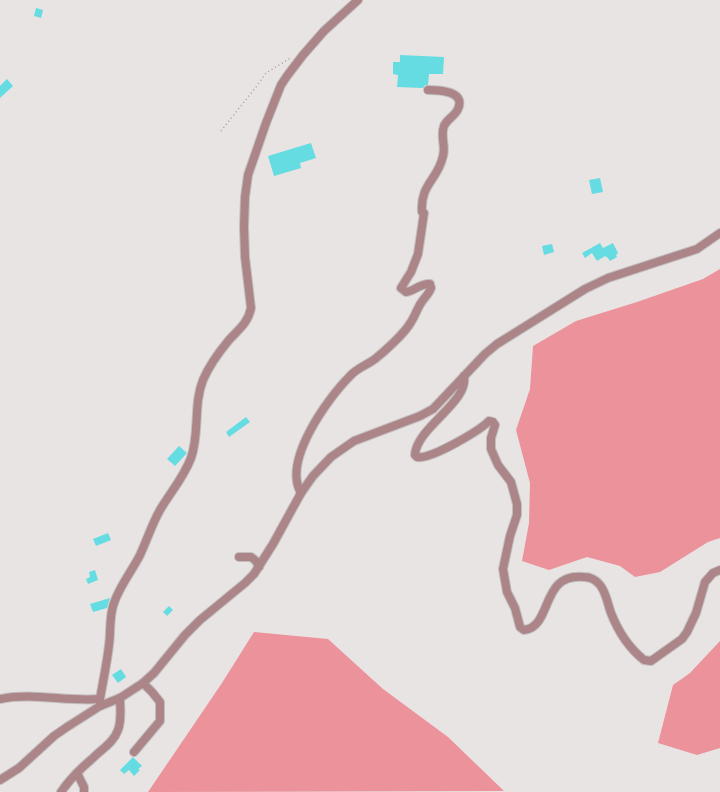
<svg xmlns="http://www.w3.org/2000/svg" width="720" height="792" font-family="Karla,sans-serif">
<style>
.forest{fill:#eb929b}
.building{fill:#64dce1}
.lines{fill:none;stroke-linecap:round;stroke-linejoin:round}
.street-casing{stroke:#c4bfbf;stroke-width:10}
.path{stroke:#a29e9e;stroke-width:1.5;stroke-dasharray:1 3;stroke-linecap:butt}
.street{stroke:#ac8588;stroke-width:8}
</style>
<rect width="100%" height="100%" fill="#e9e4e4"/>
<g class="forest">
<polygon points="720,269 720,538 708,542 660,572 635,577 620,566 587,557 549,570 522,561 529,523 530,483 516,430 530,389 533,346 576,321 637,302 703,279"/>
<polygon points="254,632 328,639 383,689 448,737 504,791 148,792 222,683"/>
<polygon points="720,641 720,748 697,755 658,743 673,685 690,673"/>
</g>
<g class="building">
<polygon points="36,8 43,10 41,18 34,16"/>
<polygon points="400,55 444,57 443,74 429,74 428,85 425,85 423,88 397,87 398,75 393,74 393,62 400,62"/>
<polygon points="7,79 13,86 0,98 0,86"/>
<polygon points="311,143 316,158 300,163 301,168 274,176 268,156"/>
<polygon points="600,178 603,192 592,194 589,180"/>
<polygon points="600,243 603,248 613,243 618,253 616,255 617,257 610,261 607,257 606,257 605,256 597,261 592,253 585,258 582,253"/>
<polygon points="552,244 554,252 544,255 542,246"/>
<polygon points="246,417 250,422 229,437 226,432"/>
<polygon points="179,446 187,453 175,466 167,459"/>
<polygon points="108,533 111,540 96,546 93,539"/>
<polygon points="95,570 98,580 88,584 86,579 90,577 89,572"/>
<polygon points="110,598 107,608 93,612 90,604"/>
<polygon points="169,606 173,610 167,616 163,612"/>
<polygon points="121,669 126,677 118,683 112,675"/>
<polygon points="133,757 142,766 138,769 140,770 134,776 129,770 124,774 120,770"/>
</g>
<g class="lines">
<g class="street-casing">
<g id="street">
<path d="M464,376C469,402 416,428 415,455L417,457C430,460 479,431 489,421L493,422L495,425L491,438V449L498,465L511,482L517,504V515L510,536L503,569L507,592L515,608L520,627L524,630C553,627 540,572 584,577C590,577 596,580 600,585C606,592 608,605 611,613C618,631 629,648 644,660L651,661L682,639L687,632L696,613L705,582L713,573L720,570"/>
<path d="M301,493C282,461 328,398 350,376C357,368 367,365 375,359C385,351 405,333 411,322C415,316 417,309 421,303C424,298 429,294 431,288L430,284C420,283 415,291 406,292L401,288L411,272L418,254L424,213L422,212C420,184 438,180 443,156C446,146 440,136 444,126C447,119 455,116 458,109C466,91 439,90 428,90"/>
<polyline points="239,557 251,557 256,561 259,567"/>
<path d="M0,699C33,692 67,702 100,699"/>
<path d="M100,706V699C103,681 107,663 109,645C111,631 109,616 114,603C120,585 132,571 140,555C147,540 152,524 160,510C170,493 184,477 191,458C200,433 193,405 203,380C209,366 219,352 229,340C239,329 248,323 251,308L245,257L244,227L245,197L248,175L266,123L281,85L287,76L303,55L324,31L358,0"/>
<polyline points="134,752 160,721 160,702 152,692 143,683"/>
<polyline points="77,773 84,787 84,792"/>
<polyline points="0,780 19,768 54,736 67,727 100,706 120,698 143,683 154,673 185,635 200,620 245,583 254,574 273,544 301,493 313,476 331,457 354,441 420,416 433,409 485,354 497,344 585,289 608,278 697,249 720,233"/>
<path d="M61,792C70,779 81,768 93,758C102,749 114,742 118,730C122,720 120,708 120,698"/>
</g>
</g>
<polyline class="path" points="221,131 256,87 266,73 292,57"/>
<use href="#street" class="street"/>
</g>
</svg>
